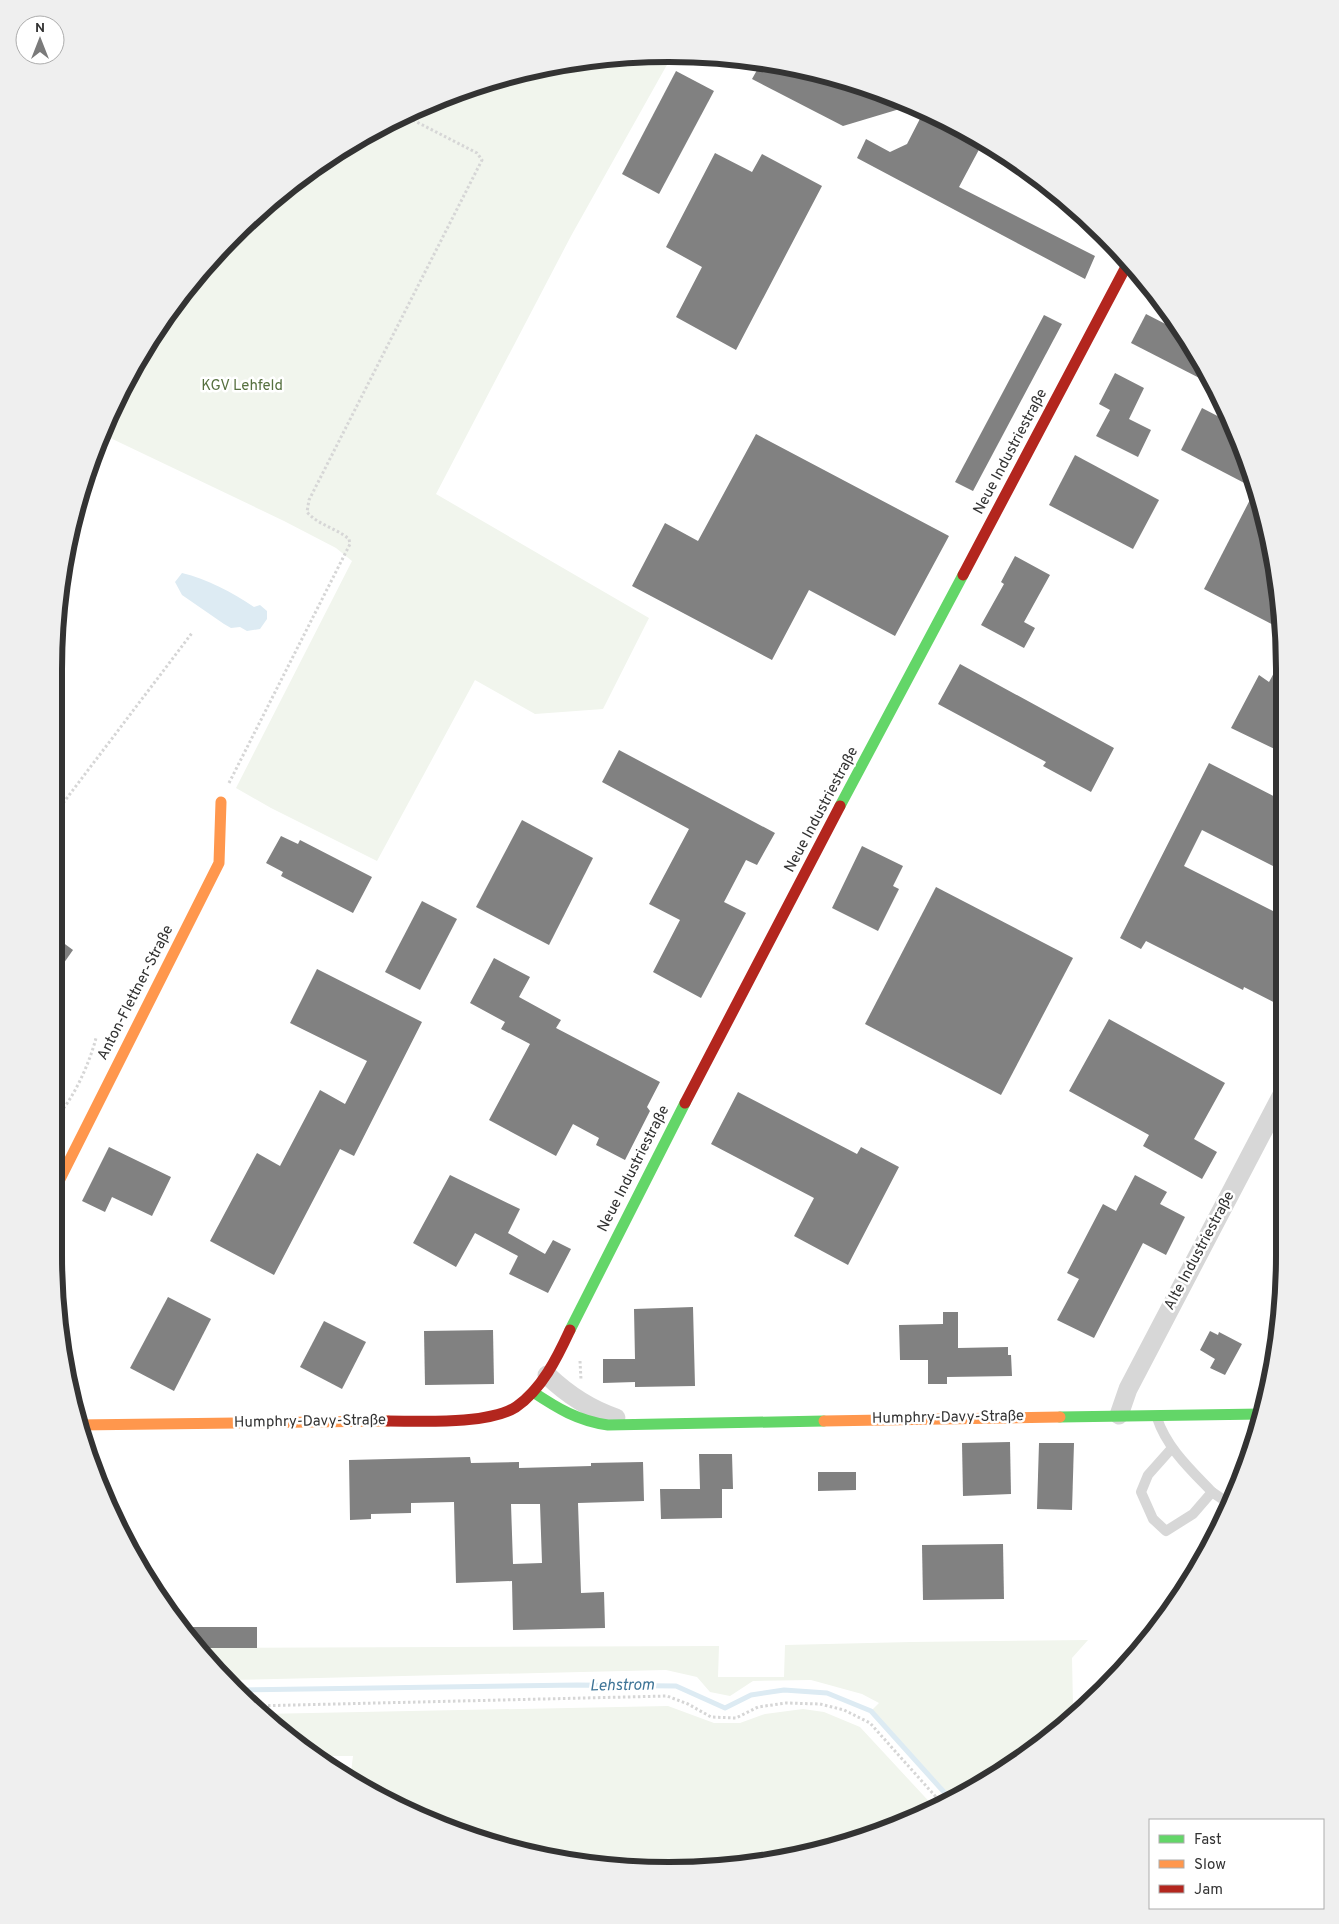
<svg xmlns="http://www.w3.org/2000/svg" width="1339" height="1924" font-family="Overpass,sans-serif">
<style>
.green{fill:#f1f5ed}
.water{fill:#ddebf3}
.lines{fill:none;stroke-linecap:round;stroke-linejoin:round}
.stream{stroke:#ddebf3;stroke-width:5}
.building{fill:#818181;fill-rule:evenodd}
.path{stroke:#d6d6d6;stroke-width:3;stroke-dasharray:2.5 2.5;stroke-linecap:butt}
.lane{stroke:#d7d7d7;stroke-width:10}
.street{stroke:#d7d7d7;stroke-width:19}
.fast{stroke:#63d668;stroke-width:11}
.slow{stroke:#ff974d;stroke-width:11}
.jam{stroke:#b3261e;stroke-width:11}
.labels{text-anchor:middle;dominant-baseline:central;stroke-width:5;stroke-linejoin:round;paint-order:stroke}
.park-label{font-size:15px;fill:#56703f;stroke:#fff}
.street-label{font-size:15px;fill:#333;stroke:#fff}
.water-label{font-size:16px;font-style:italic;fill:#3f7597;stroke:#fff}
.rim{fill:none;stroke:#333;stroke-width:6}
</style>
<rect width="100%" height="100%" fill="#fff"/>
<g class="green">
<polygon points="673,54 571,236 436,494 649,618 603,709 535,714 475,680 377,861 271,808 236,788 352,561 336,548 284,521 104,435 117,397 181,295 234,234 328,157 434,101 550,66"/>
<polygon points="1088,1640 1072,1658 1073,1706 1080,1710 1012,1766 952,1801 871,1711 879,1703 862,1694 811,1680 753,1681 730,1696 710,1692 697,1677 666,1670 231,1680 203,1648 719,1646 718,1677 784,1677 785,1645 911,1642"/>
<polygon points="668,1706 714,1723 740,1723 765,1714 803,1709 824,1712 860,1727 936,1809 789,1858 670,1870 589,1865 434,1823 361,1788 350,1780 353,1756 318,1756 261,1714"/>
</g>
<path class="water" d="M182,573C207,579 232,592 254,607L260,605L267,611V619L260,629L247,631L240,627L231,628L224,624L182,595L175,582Z"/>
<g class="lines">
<polyline class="stream" points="240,1690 577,1685 676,1686 725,1708 751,1695 784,1690 827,1693 871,1711 952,1801"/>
</g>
<g class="building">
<polygon points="761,63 790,66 905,101 913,105 843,126 752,79"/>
<polygon points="676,71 714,91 659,194 622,174"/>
<polygon points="924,111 983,142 959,187 1095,256 1085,279 857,158 866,139 890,152 907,144"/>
<polygon points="715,153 752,172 762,154 822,186 736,350 676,317 702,267 666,247"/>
<polygon points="1146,314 1181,332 1215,386 1131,343"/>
<polygon points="1044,315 1062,324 973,491 955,482"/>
<polygon points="1115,373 1144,388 1129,419 1151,430 1138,457 1096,436 1110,410 1099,404"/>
<polygon points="1202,408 1231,423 1252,487 1181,450"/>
<polygon points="756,434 949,536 895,636 809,590 772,660 632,586 665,523 698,541"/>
<polygon points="1075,455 1159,500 1133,549 1049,505"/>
<polygon points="1254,492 1273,550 1281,629 1204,589"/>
<polygon points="1015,556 1050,575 1024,622 1035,628 1024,648 981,625 1004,584 1001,582"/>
<polygon points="1284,654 1285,669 1285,754 1231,728 1259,675 1269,682"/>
<polygon points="960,664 1114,748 1091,792 1043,766 1046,762 938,704"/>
<polygon points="619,750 775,833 757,865 746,860 724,902 746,913 701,998 653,972 680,920 649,904 689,829 602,782"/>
<polygon points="1209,763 1285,802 1285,872 1202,830 1184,866 1285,917 1285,1008 1244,987 1243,990 1146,941 1141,949 1120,938"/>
<polygon points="522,820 593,858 549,945 476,907"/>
<polygon points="281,836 298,844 300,840 372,877 353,913 281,876 283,872 266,863"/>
<polygon points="862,846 903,866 893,886 899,889 878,931 832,908"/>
<polygon points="936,887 1073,958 1001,1095 865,1024"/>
<polygon points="422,901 457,919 420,990 385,972"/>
<polygon points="54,936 73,950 54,977"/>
<polygon points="494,958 530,977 519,997 561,1020 556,1028 660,1082 647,1107 650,1111 625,1160 596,1145 599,1138 573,1124 556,1156 489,1120 530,1044 501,1029 505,1022 470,1003"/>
<polygon points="317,969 422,1022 354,1156 340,1149 274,1275 210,1241 257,1153 280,1166 320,1090 345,1104 367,1061 290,1023"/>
<polygon points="1109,1019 1225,1083 1194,1139 1217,1152 1202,1179 1143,1146 1149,1135 1069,1091"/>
<polygon points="738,1092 857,1154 861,1147 899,1167 848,1265 794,1236 814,1198 711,1144"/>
<polygon points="109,1147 171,1177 152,1216 112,1197 105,1212 82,1201"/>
<polygon points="450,1175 520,1209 508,1233 545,1254 553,1240 571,1249 548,1293 509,1274 518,1256 475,1233 456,1267 413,1243"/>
<polygon points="1135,1175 1167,1192 1160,1204 1185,1217 1166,1255 1143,1243 1094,1338 1057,1320 1079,1279 1067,1273 1103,1204 1116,1211"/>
<polygon points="168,1297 211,1319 174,1391 130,1368"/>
<polygon points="693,1307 695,1386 635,1387 635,1382 603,1383 603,1359 635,1359 634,1309"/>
<polygon points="943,1312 958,1312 958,1348 1008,1347 1008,1355 1011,1355 1012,1376 947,1377 947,1384 928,1384 928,1360 900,1360 899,1325 943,1324"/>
<polygon points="324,1321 366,1342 342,1389 300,1367"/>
<polygon points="493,1330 494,1384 425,1385 424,1331"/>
<polygon points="1210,1331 1218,1335 1219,1332 1242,1344 1225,1375 1210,1368 1215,1359 1200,1350"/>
<polygon points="1010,1442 1011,1494 963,1496 962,1443"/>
<polygon points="1039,1443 1074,1443 1072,1510 1037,1509"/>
<polygon points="699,1454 732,1454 733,1489 722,1489 722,1518 661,1519 660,1489 700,1489"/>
<path d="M470,1457L471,1463L519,1462V1468L591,1466V1463L643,1462L644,1501L578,1503L581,1593L604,1592L605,1628L513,1630L512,1581L456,1583L454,1502L411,1503V1513L371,1514V1519L350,1520L349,1460ZM511,1504H540L542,1563L513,1564Z"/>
<polygon points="818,1472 856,1472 856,1490 818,1491"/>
<polygon points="1003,1544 1004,1599 923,1600 922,1545"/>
<polygon points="185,1627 257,1627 257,1648 203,1648"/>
</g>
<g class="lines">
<g class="path">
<path d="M229,783L350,544L349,539C336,528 318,525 307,512L309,500L482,160L477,153L405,116"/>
<polyline points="54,815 192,633"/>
<polyline points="54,1006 61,1011"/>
<polyline points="1274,1074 1285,1054"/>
<path d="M54,1120C73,1100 89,1065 96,1038"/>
<polyline points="580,1361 581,1380"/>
<polyline points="253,1706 667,1696 688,1704 711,1717 736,1718 758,1707 786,1703 820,1704 844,1710 870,1723 944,1806"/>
</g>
<g class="lane">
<path d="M1157,1418C1167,1448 1190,1469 1212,1492L1193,1514L1166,1531L1153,1519L1141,1492L1148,1475L1172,1448"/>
<polyline points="1212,1492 1231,1505"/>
</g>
<g class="street">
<path d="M547,1375C567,1394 589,1409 616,1418"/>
<polyline points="1119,1415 1128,1389 1285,1089"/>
</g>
<g class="fast">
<polyline points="840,806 963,575"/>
<polyline points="570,1330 685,1103"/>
<path d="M533,1392C557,1408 578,1421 608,1425L824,1421"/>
<polyline points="1060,1417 1262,1414"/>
</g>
<g class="slow">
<polyline points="54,1191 219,863 221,802"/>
<polyline points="824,1421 1060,1417"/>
<polyline points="78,1425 388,1421"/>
</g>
<g class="jam">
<polyline points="963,575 1129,261"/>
<polyline points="685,1103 840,806"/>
<path d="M388,1421C422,1421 487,1425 516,1407C542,1389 557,1358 570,1330"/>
</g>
</g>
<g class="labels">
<g class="park-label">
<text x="242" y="386">KGV Lehfeld</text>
</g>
<g class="street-label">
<text transform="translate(1011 452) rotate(-62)">Neue Industriestraße</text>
<text transform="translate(822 810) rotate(-62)">Neue Industriestraße</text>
<text transform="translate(136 993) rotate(-63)">Anton-Flettner-Straße</text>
<text transform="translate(634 1169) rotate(-63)">Neue Industriestraße</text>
<text transform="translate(1200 1251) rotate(-62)">Alte Industriestraße</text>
<text transform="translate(948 1418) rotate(-1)">Humphry-Davy-Straße</text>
<text transform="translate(310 1422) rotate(-1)">Humphry-Davy-Straße</text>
</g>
<g class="water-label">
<text transform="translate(622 1686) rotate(-1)">Lehstrom</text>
</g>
</g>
<path d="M0 0H1339V1924H0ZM669 62H669A607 607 0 0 1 1276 669V1255A607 607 0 0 1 669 1862H669A607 607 0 0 1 62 1255V669A607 607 0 0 1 669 62Z" fill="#efefef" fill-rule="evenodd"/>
<path class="rim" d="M669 62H669A607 607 0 0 1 1276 669V1255A607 607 0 0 1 669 1862H669A607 607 0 0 1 62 1255V669A607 607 0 0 1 669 62Z"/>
<rect x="1149" y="1819" width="175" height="90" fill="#ffffff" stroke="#adadad"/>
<rect x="1159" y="1835" width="25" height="8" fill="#63d668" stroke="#adadad"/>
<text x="1194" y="1844" font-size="15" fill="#333333">Fast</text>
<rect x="1159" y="1860" width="25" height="8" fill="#ff974d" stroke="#adadad"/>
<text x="1194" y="1869" font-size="15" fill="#333333">Slow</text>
<rect x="1159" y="1885" width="25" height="8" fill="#b3261e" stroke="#adadad"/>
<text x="1194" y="1894" font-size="15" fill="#333333">Jam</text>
<g transform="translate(40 40)"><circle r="24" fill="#ffffff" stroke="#adadad"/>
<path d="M0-4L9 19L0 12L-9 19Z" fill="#7a7a7a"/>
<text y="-8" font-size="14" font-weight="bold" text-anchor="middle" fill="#333333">N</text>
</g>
</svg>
